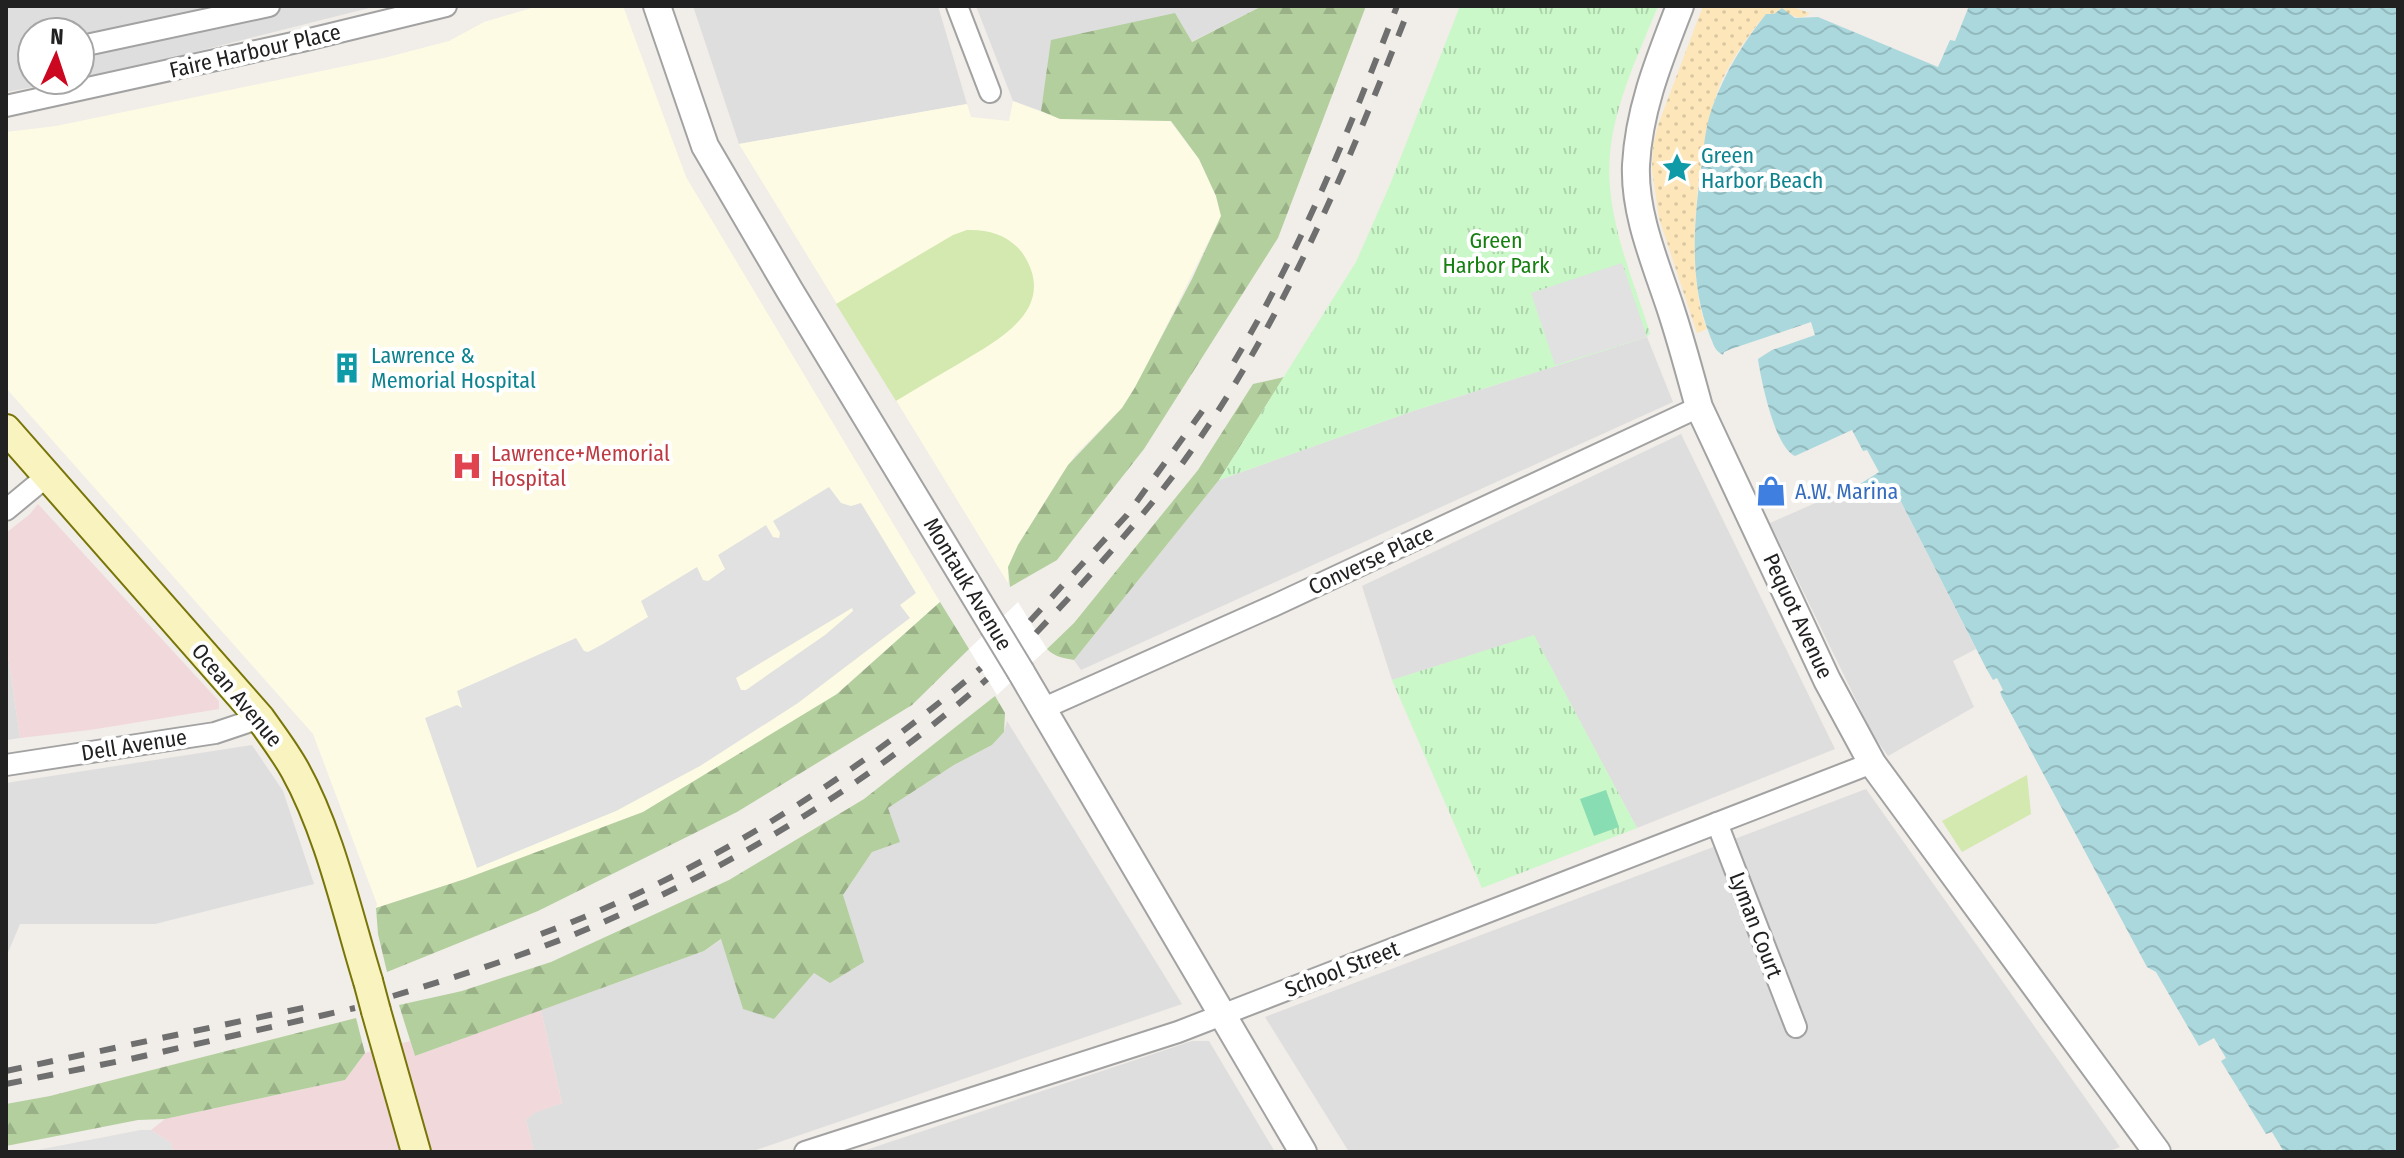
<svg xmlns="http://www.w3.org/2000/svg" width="2404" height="1158" font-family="'Fira Sans Condensed',sans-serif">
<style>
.residential{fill:#dfdede}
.commercial{fill:#f1d9db}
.education{fill:#fefbe4}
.grass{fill:#d4e9b0}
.forest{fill:url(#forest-firs)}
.sand{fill:url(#sand-dots)}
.park{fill:url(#park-tufts)}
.pitch{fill:#89ddb2}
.parking{fill:#e1e1e1;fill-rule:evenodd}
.water{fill:url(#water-waves)}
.pier{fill:#fff}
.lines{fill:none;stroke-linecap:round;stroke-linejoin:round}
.minor-casing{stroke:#a2a2a2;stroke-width:24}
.tertiary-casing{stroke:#a2a2a2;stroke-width:30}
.secondary-casing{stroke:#787509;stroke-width:32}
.minor{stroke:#fff;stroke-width:20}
.tertiary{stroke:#fff;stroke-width:26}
.secondary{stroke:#f8f3bf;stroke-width:28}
.rail{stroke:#6f6f6f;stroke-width:6;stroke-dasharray:16 16;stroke-linecap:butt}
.tertiary-bridge-casing{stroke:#a2a2a2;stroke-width:30;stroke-linecap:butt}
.secondary-bridge-casing{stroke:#787509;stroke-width:32;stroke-linecap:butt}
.tertiary-bridge{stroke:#fff;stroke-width:26}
.secondary-bridge{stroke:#f8f3bf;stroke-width:28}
.labels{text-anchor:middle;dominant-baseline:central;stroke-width:8;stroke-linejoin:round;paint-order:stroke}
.street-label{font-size:22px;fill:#212121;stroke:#fff}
.culture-label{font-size:22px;fill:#0d838f;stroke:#fff;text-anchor:start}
.park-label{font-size:22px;fill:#157f10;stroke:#fff}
.health-label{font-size:22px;fill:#be3a42;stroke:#fff;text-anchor:start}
.shop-label{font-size:22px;fill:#366cbe;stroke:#fff;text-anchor:start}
</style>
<defs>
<pattern id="forest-firs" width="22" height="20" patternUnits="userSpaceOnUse" patternTransform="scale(2)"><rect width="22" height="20" fill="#b3cf9e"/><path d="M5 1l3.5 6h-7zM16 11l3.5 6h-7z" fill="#9ab188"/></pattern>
<pattern id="sand-dots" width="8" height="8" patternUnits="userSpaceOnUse" patternTransform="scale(2)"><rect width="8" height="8" fill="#fde7ba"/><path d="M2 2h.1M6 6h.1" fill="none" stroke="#d9c6a0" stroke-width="1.8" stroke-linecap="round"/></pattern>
<pattern id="park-tufts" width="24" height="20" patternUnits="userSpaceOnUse" patternTransform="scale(2)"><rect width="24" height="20" fill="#caf8c8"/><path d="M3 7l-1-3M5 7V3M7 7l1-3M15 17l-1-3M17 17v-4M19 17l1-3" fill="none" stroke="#add4ac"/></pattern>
<pattern id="water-waves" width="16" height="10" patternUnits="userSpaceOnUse" patternTransform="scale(2)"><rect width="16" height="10" fill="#aad8dd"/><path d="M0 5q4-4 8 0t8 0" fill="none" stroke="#92b9bd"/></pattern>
</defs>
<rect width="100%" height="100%" fill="#f1ede8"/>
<g class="residential">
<polygon points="6,6 377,6 116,72 80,79 80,32 32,32 32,80 72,80 6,92"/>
<polygon points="693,6 938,6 967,104 739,144"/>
<polygon points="976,6 1262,6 1191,42 1052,40 1041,111 1013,101"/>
<polygon points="1647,337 1673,402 1081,670 1074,660 1219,480 1413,411"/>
<polygon points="1681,434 1835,749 1637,828 1534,636 1392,680 1362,586"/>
<polygon points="1861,483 1871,503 1896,492 1976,649 1953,661 1974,707 1888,756 1873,735 1770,523"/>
<polygon points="6,642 20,738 6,740"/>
<polygon points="1007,721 1182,1004 750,1152 534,1152 526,1120 533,1113 562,1103 541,1010 704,951 722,939 743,1009 843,895 872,852 888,808 954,765 992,745 1004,732"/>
<polygon points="252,745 283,791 314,884 155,924 20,924 6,957 6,783"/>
<polygon points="1866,789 2120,1147 2106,1152 1349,1152 1265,1017"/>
<polygon points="1192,1041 1209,1041 1275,1152 860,1152"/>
</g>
<g class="commercial">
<polygon points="38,504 204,685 219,701 219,709 90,730 20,738 6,642 6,533 30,514"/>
<polygon points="541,1010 562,1103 534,1113 526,1120 534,1152 173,1152 171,1143 151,1130 165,1119 345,1080 365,1053 410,1041 415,1056"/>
</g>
<g class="education">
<polygon points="538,6 623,6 686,177 940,602 833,697 643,812 465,879 376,908 377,904 313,734 6,388 6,132 56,126 384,58 449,41 484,22"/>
<polygon points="1013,101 1061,119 1170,121 1199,159 1216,196 1221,216 1140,379 1122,408 1076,454 1060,477 1018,545 1008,567 1008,583 739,144 967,104 971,117 1009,121"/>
</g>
<g class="grass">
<path d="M967,230C990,229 1012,236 1025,257C1057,311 996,341 960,363C938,376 917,388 896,401L836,304L953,235Z"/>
<polygon points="2027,775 2031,814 1962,852 1942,821"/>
</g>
<g class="forest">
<polygon points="1262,6 1366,6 1278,238 1144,449 1057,560 1010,587 1008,567 1018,545 1068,465 1122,408 1134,389 1192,279 1221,216 1216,196 1199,159 1171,121 1060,119 1041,111 1051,40 1175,13 1192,42"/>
<path d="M1284,377L1219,480L1074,660C1063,658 1055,657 1047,649L1074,623L1198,470L1253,384Z"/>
<polygon points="940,602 969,649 912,705 737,812 538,911 387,972 378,934 376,908 465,879 643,812 837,694"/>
<polygon points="995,696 1005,713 1004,732 992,745 954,765 888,808 900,842 872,852 843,895 864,962 830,983 814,973 774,1019 743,1009 721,939 704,951 415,1056 399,1005 462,991 551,962 729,880 864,799"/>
<polygon points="356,1018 365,1053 345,1080 165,1119 138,1120 6,1146 6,1104 50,1096"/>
</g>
<path class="sand" d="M1703,6H1789L1810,13C1800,22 1791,16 1782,8L1774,14H1766C1749,34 1734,56 1722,80C1698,135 1683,274 1707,329L1697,333L1659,218L1652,170L1653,146L1658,125Z"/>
<g class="park">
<path d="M1460,6H1658C1639,53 1615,102 1610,153C1604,214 1632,276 1650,333L1647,337L1413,411L1219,480L1356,262L1389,187Z"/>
<polygon points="1534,635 1637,828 1482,888 1392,680"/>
</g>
<polygon class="pitch" points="1606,790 1619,827 1594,836 1580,799"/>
<g class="parking">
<polygon points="1622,263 1647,337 1555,365 1531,293"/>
<path d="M829,487L841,503L851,506L861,503L916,593L900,605L910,618L798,703L700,766L616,811L477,868L425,718L457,705L462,708L457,691L576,638L584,651L588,652L603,644L648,617L641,601L697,567L703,580L708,581L725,569L718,555L766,525L773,537L779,538L780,533L773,521ZM852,608L853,611L825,635L746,690H741L736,678Z"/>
<polygon points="141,1130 151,1130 171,1143 173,1152 27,1152"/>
</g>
<path class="water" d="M1969,6H2398V1152H2284L2272,1132L2266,1134L2221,1061L2226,1058L2214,1038L2199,1046L2156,972L2147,967L2002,697L2000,692L2003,690L1997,678L1993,680L1986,668L1896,492L1870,503L1860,484L1879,472L1867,450L1863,451L1852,430L1795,456C1775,448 1761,380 1758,359L1772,350L1815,335L1811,322L1731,349L1724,352L1723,355C1714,350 1714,345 1710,336C1688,281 1694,219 1702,162C1704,144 1706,125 1712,108C1725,72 1743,43 1766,14H1774L1782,8L1795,18L1818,17L1938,67L1950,40L1955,41Z"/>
<polygon class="pier" points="1018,602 1047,649 997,695 969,649"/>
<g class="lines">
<g class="minor-casing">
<g id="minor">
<polyline points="957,6 990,92"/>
<polyline points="80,50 91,44 269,6"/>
<polyline points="6,106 302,41 446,6"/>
<polyline points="6,510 46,477"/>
<polyline points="1042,709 1273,606 1699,407"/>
<polyline points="6,765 215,733 260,718"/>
<polyline points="1717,823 1796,1027"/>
<polyline points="805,1152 1178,1032 1872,763"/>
</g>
</g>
<g class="tertiary-casing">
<g id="tertiary">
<polyline points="657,6 705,146 790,291 993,626"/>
<path d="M1680,6C1660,58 1639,108 1636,165C1634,213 1655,262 1670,307C1681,340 1690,374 1699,407L1827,680L1872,763L2157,1152"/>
<polyline points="1021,672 1303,1152"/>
</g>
</g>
<g class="secondary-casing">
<g id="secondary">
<path d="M6,429L260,718C272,735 285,752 295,770C330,833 347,913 368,981"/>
<polyline points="376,1011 416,1152"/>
</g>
</g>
<use href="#minor" class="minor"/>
<use href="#tertiary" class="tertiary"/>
<use href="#secondary" class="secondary"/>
<g class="rail">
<path d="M1234,362C1301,250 1350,128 1397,6"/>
<polyline points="1030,621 1127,515 1206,406"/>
<path d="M1036,633C1085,581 1133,529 1176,472C1280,331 1347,168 1410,6"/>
<path d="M541,934C703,874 850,780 981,668"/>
<path d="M393,996C462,975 532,953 599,924C739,863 873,781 987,679"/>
<polyline points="6,1071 317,1005"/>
<polyline points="6,1084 135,1058 355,1008"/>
</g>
<g class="tertiary-bridge-casing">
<polyline id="tertiary-bridge" points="993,626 1021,672"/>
</g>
<g class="secondary-bridge-casing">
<polyline id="secondary-bridge" points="368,981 376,1011"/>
</g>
<use href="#tertiary-bridge" class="tertiary-bridge"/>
<use href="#secondary-bridge" class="secondary-bridge"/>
</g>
<defs>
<g id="sight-bare" transform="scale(2.4)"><path d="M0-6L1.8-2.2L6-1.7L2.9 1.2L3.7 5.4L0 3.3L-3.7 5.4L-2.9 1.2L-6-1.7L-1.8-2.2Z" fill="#0f9aa8" stroke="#fff" stroke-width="2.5" paint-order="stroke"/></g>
<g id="building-bare" transform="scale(2.4)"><path d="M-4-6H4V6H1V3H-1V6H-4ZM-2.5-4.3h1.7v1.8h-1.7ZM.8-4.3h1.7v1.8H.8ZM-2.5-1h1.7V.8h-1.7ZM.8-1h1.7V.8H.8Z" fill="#0f9aa8" stroke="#fff" stroke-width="2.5" paint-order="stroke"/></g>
<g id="hospital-bare" transform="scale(2.4)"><path d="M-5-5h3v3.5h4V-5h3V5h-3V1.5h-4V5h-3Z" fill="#e0444e" stroke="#fff" stroke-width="2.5" paint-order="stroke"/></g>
<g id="shop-bare" transform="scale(2.4)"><path d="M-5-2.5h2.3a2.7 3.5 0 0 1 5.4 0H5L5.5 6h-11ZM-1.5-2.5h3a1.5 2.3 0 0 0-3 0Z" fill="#3f7fe0" stroke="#fff" stroke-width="2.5" paint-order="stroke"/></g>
</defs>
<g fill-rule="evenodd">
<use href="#sight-bare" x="1677" y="168"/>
<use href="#building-bare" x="347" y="368"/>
<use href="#hospital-bare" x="467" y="466"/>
<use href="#shop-bare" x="1771" y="491"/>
</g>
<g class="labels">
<g class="street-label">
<text transform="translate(255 51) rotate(-13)">Faire Harbour Place</text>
<text transform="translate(1371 560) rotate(-25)">Converse Place</text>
<text transform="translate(968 584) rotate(59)">Montauk Avenue</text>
<text transform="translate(1798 616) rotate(65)">Pequot Avenue</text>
<text transform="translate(237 695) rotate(50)">Ocean Avenue</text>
<text transform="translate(134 745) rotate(-9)">Dell Avenue</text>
<text transform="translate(1756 925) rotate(69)">Lyman Court</text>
<text transform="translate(1342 969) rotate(-21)">School Street</text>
</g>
<g class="culture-label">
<text x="1701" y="155">Green<tspan x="1701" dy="25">Harbor Beach</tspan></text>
<text x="371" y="355">Lawrence &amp;<tspan x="371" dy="25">Memorial Hospital</tspan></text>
</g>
<g class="park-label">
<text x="1496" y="240">Green<tspan x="1496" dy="25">Harbor Park</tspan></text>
</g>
<g class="health-label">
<text x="491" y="453">Lawrence+Memorial<tspan x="491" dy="25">Hospital</tspan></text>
</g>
<g class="shop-label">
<text x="1795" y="491">A.W. Marina</text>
</g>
</g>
<rect width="2404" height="1158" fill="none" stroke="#212121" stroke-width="16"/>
<g transform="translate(56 56) rotate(3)"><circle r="38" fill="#ffffff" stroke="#a6a6a6" stroke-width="2"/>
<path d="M0-6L14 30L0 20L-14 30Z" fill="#cc0720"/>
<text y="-12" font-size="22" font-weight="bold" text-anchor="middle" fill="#212121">N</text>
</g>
</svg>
